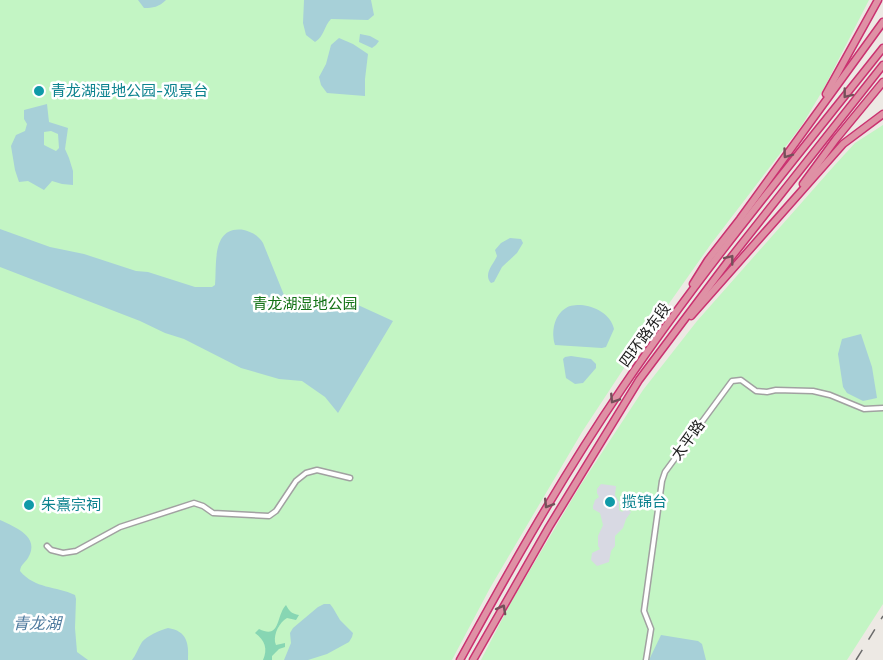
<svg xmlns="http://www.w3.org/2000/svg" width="883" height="660" font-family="Rubik,'Noto Sans SC',sans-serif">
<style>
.park{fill:#c3f5c4}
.pitch{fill:#87d6b3}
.plaza{fill:#d8d9e3}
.water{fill:#a7d0d8;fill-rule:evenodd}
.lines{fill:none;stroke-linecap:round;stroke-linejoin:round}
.street-casing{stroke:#a1a1a1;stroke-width:7}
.highway-casing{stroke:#ca3270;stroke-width:9}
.street{stroke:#fff;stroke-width:4}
.highway{stroke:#df91a5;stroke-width:6}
.rail{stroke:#6b6b6b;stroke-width:1.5;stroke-dasharray:12 12;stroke-linecap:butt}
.oneway{stroke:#74515a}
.culture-dot{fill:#0f9aa8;stroke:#fff;stroke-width:2}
.labels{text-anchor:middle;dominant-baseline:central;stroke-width:5;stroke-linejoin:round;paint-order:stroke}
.culture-label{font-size:15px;fill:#0d838f;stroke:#fff;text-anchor:start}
.park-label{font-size:15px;fill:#147216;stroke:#fff}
.street-label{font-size:15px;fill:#1d1d1d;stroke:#fff}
.water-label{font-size:16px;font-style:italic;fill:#4e7a9e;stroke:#fff}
</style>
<rect width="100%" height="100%" fill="#ede9e4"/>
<g class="park">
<polygon points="0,0 869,0 823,90 802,125 711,244 632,356 582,432 490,588 452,660 0,660"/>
<polygon points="883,125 883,604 847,660 481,660 511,602 580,486 643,390 697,321 833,167 855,143"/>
</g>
<path class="pitch" d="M286,605C289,611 292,614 299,615L296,620L287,618C279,623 274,633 275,642L276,645L285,643V647L279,649L272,656V660H263C268,649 265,640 255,633L259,629C281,640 276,615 286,605Z"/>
<polygon class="plaza" points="601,484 616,486 615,495 619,502 619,510 622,512 627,508 631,512 626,519 623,528 615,536 615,546 611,551 609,562 597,566 591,560 592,553 600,549 598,546 598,536 603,525 600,513 593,509 593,506 595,500 599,497 597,493 597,489"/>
<g class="water">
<path d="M138,0H166C159,7 153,8 144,8Z"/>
<path d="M304,0H371L374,15L368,20L331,19C324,26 324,37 315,42L306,35L303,23Z"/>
<polygon points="360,34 370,36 379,41 376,45 372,48 359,42"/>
<polygon points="339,38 353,44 368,54 365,79 365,96 327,93 321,85 319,77 326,64 331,45"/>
<path d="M47,104L49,122L68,128L65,149L69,158L73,171V185L62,184L52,181L44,190L28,181L19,182L15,170L11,146L16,135L25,131L27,124L24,119V110ZM51,131L58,134L59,148L56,151L44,145V132Z"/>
<path d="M0,229L50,247L84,254L136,271L148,272L195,287H212L215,285C217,265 211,225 244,230C252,232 259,236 263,243L284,295L293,309L297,310L310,307L325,308L334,302H344L358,305L393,321L338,413L325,397L302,381L279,379L241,368L184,339L165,333L140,321L0,267Z"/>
<path d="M510,238L521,239L523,243L517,253L502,267L494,282L491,283C483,274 493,265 497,256L495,250L501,243Z"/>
<path d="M581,305C594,306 611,314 614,329L606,347L602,348L555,345C551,332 554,315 566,308C570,305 576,305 581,305Z"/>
<polygon points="861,334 872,367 877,398 863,401 847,393 843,387 838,354 842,339"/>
<polygon points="571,356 591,359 596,364 596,368 583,383 575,384 566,378 563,359 565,357"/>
<path d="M0,520C15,527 41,537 28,558C24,564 21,564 20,571C35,589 56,586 75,595L76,599L75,628L77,652L88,660H0Z"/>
<polygon points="324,604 330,604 333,608 340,620 353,633 352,637 349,642 327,654 308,660 284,660 291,643 290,633 293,628 318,607"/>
<path d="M168,628C187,631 189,643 188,660H132C136,655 138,648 142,642C147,636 160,630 168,628Z"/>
<polygon points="661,635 698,641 702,644 706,660 649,660"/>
</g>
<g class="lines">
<g class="street-casing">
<g id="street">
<polyline points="47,546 51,550 63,553 76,551 120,527 194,503 203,506 213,513 269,516 276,511 296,481 306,473 317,470 350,478"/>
<polyline points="646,660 651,629 644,611 662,481 665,472 732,381 741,380 756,391 767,392 776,390 813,391 830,395 864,409 883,408"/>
</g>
</g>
<g class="highway-casing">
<g id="highway">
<polyline points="826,94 878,0"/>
<polyline points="803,184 836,139 883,82"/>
<polyline points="693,284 708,260 740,219 883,22"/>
<polyline points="691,316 843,144 883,114"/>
<path d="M460,660C511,567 563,475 623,387C703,269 795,159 883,48"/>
<polyline points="473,660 549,527 639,380 729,260 883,65"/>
</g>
</g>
<use href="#street" class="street"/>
<use href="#highway" class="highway"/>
<polyline class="rail" points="856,660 883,616"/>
</g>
<defs><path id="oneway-chevron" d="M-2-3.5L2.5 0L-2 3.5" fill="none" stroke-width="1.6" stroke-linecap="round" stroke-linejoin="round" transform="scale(1.5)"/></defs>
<g class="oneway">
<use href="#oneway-chevron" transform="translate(847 94) rotate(128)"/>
<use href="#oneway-chevron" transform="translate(787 154) rotate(126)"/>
<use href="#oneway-chevron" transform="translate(730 259) rotate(-52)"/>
<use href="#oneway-chevron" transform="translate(614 399) rotate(123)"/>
<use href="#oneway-chevron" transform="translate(548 504) rotate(122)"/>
<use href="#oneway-chevron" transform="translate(502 609) rotate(-61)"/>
</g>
<g class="culture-dot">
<circle cx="39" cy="91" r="6"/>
<circle cx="610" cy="502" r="6"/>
<circle cx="29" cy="505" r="6"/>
</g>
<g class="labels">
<g class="culture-label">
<text x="51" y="91">青龙湖湿地公园-观景台</text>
<text x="622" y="502">揽锦台</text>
<text x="41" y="505">朱熹宗祠</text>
</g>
<g class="park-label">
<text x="305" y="304">青龙湖湿地公园</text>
</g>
<g class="street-label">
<text transform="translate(645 335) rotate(-54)">四环路东段</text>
<text transform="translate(688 440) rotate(-54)">太平路</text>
</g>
<g class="water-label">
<text x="37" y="623">青龙湖</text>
</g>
</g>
</svg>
